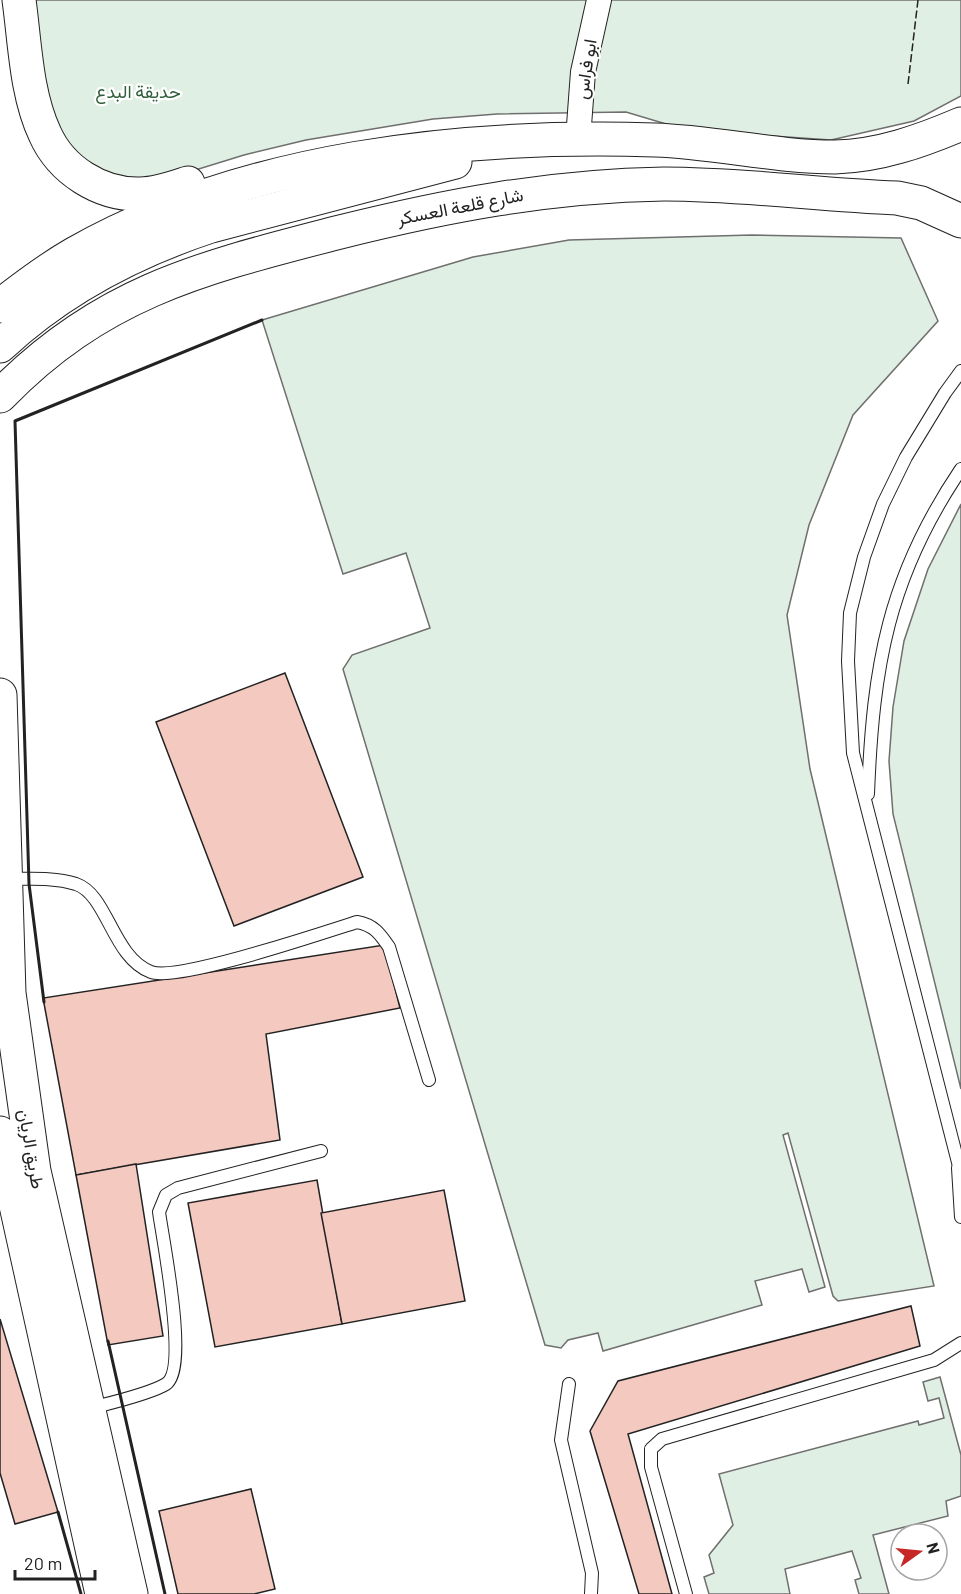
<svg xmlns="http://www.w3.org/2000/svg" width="961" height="1594" font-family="Barlow,Vazirmatn,sans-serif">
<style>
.green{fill:#e0efe3;stroke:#6f6f6f;stroke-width:1.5}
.building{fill:#f3c9c0;stroke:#222;stroke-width:1.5}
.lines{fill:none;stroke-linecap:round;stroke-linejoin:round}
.lane-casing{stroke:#222;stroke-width:14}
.street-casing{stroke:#222;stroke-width:26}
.primary-casing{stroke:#222;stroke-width:35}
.lane{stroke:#fff;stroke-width:12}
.street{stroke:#fff;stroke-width:24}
.primary{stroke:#fff;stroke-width:33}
.fence{stroke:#222;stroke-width:1.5;stroke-dasharray:8 3;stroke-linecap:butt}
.wall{stroke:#222;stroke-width:3}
.labels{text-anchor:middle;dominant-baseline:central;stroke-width:4.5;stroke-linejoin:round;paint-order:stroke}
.street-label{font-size:18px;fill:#222;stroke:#fff}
.park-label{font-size:18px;fill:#2f5e38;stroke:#fff}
</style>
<rect width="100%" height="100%" fill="#fff"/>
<g class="green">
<polygon points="33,0 961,0 961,96 914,121 831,140 686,130 626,112 497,114 433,119 306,140 244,155 147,185 79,163 49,118"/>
<polygon points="752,235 901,238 938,321 853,415 809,525 787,615 810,769 934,1286 838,1301 833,1296 788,1133 783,1135 825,1287 809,1292 802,1269 755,1281 762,1305 603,1351 598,1333 568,1340 561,1348 545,1345 343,669 352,655 430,628 406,553 343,574 262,320 473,257 569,240"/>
<polygon points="961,504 961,1089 893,814 889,761 893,707 904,641 928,569"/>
<polygon points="940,1377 961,1455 961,1496 946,1501 948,1516 873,1535 889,1594 859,1594 855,1580 861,1578 852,1551 785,1569 790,1594 709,1594 704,1577 714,1573 709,1555 733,1525 719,1474 918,1421 919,1425 944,1418 939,1398 928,1401 923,1382"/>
</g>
<g class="building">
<polygon points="285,673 363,877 234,926 156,722"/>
<polygon points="384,945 400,1008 266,1034 280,1140 76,1175 43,998"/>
<polygon points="136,1164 163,1336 108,1345 76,1175"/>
<polygon points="317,1180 342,1324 215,1347 188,1203"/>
<polygon points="444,1190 465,1301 342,1324 321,1213"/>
<polygon points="911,1306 920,1346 628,1434 672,1594 639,1594 590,1431 618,1381"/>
<polygon points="0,1319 58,1512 15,1524 0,1473"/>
<polygon points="251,1489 275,1589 254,1594 178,1594 159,1511"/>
</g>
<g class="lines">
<g class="lane-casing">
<g id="lane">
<polyline points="961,371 945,393 906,457 883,504 864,557 850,613 848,661 853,753 961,1174"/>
<path d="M868,794C873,666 888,577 961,469"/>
<path d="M8,879C30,879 54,877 76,884C108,895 112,957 151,972C178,982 322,933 357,922C374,925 380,934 389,947L429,1080"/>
<polyline points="958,1168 961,1217"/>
<polyline points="569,1384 561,1440 592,1573 591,1594"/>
<path d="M91,1408C110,1403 150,1394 166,1384C189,1369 163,1241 159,1212L166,1195L178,1188L321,1151"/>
<polyline points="686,1594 651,1467 651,1449 662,1439 934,1360 961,1343"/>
</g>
</g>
<g class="street-casing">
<polyline id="street" points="578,139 583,72 599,0"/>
</g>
<g class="primary-casing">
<g id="primary">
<path d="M19,0C25,43 26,94 45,134C61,170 100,195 140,194C157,194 173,188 188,183"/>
<path d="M0,306C24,287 48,269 74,254C245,157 462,134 655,140C715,142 775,157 835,157C879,156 921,141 961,124"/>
<path d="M0,346C61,289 132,252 211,226L455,162"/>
<path d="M0,396C101,292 201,268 336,233C448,205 549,186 664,184C742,184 819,195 897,198L921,203L961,221"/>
<polyline points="0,695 9,993 34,1171 131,1594"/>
<polyline points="0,1133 102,1594"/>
</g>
</g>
<use href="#lane" class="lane"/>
<use href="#street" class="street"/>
<use href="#primary" class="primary"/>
<polyline class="fence" points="908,84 918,0"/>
<g class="wall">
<polyline points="44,1002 29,884 15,421 262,320"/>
<polyline points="108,1341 165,1594"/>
<polyline points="58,1512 81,1594"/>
</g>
</g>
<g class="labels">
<g class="street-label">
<text transform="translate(585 69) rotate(-81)">ابو فراس</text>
<text transform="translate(460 206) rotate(-11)">شارع قلعة العسكر</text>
<text transform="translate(32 1149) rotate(80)">طريق الريان</text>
</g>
<g class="park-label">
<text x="138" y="91">حديقة البدع</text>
</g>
</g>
<g transform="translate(919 1552) rotate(75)"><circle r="28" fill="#ffffff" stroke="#a7a7a7" stroke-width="1.5"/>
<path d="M0-4.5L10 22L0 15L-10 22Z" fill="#c62828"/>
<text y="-9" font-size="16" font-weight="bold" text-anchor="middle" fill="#222222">N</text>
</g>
<path d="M15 1570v9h80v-9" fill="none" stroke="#222222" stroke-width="3"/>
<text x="24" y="1570" font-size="18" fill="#222222" stroke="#ffffff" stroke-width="4.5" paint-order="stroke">20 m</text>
</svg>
